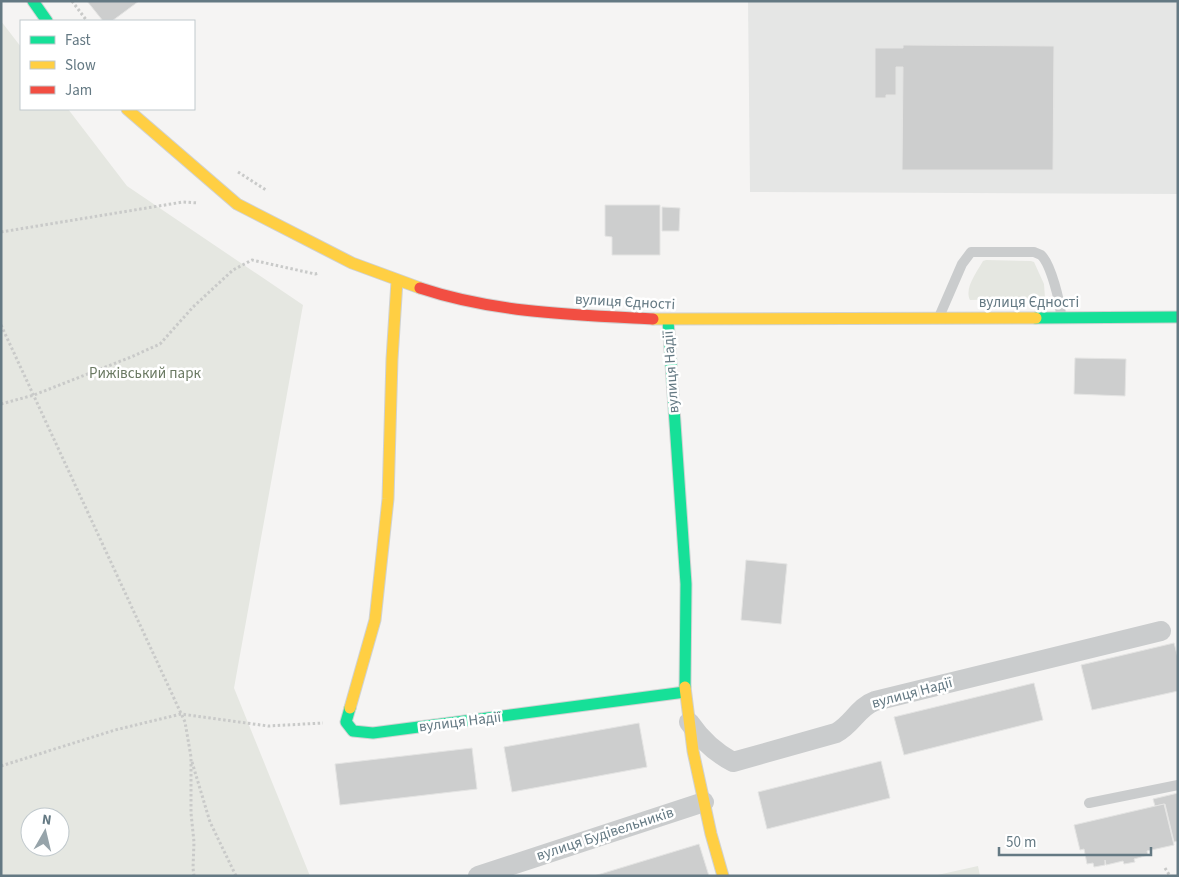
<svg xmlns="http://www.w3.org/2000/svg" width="1179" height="877" font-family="'Source Sans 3',sans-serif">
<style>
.built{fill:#e5e6e5}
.green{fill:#e5e7e1;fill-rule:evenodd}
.building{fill:#cdcece;stroke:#e4e4e3}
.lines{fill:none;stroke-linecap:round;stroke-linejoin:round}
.fast-casing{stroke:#d0d2d2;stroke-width:13}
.slow-casing{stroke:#d0d2d2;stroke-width:13}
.jam-casing{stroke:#d0d2d2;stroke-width:13}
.path{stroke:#c9cac9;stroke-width:3;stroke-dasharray:2.5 2.5;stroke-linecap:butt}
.lane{stroke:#cacccd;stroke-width:10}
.street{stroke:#cacccd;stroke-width:20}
.fast{stroke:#16e098;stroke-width:11}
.slow{stroke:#ffcf43;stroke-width:11}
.jam{stroke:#f24e42;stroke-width:11}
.labels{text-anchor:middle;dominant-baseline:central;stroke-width:5;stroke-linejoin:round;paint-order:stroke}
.street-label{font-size:15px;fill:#647983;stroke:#fff}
.park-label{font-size:15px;fill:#6b7a63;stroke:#fff}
</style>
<rect width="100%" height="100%" fill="#f5f4f3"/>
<polygon class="built" points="748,1 1178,1 1178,194 750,192"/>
<g class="green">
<path d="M1,21L21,47V109H68L127,186L303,305L234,688L310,876H1ZM30,817H60V847H30Z"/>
<path d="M986,260L1031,261L1034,262L1044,284L1045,298L970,300C964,288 977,272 983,261Z"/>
<polygon points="978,866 980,876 933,876"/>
</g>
<g class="building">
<polygon points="87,1 139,1 112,21 103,21"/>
<polygon points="903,45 1054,46 1053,170 902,170 903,67 896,67 896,95 886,95 886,98 875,98 875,48 903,48"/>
<polygon points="605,205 660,205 660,255 612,255 612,237 605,236"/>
<polygon points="662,207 680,208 679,231 662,231"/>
<polygon points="1075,358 1126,359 1125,396 1074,394"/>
<polygon points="746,560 787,564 781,624 741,620"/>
<polygon points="1174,643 1178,658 1178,691 1092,710 1081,665"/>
<polygon points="1034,683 1043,720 904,755 894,717"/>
<polygon points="639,723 647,767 512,792 504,747"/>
<polygon points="472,748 477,789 340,805 335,764"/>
<polygon points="881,761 890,798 767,829 758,792"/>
<polygon points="1178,793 1178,841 1174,842 1165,804 1155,806 1153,799"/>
<polygon points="1164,804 1174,845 1147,851 1148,855 1134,859 1135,862 1124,864 1123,861 1106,865 1105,860 1105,865 1094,867 1093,863 1087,864 1084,849 1080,850 1074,825"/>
<polygon points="699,844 709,876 594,876"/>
</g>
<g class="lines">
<g class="fast-casing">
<g id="fast">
<polyline points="33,1 47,21"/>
<polyline points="1036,318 1178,317"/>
<polyline points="668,320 686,584 685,687"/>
<polyline points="350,708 346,722 353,731 373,733 685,692"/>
</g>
</g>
<g class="slow-casing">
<g id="slow">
<polyline points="127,109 237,204 352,263 420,288"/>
<polyline points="653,319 1036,318"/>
<polyline points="685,687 693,751 711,834 723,876"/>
<polyline points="350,708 375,620 388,499 392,359 397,281"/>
</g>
</g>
<g class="jam-casing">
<path id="jam" d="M420,288C495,313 575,315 653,319"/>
</g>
<g class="path">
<polyline points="72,1 87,21"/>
<polyline points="238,172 266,190"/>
<polyline points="1,232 183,202 198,203"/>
<polyline points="1,325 185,722 191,757 191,813 194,842 193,868 194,876"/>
<polyline points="1,404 34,395 131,357 160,344 193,307 233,270 252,260 315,274 319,273"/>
<polyline points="192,762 210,822 236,876"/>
<polyline points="1,766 115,730 181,714 268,726 323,723"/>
<polyline points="1165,868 1170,876"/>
</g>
<g class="lane">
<path d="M939,317L962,264L971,252H1034C1037,253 1039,254 1041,255C1051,264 1060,302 1061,315"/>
<polyline points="1089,803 1178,785"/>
</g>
<g class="street">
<path d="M689,722C700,738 716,753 733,762L836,733C852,725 858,707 875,701L1161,631"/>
<polyline points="478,876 704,802"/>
</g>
<use href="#fast" class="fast"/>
<use href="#slow" class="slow"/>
<use href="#jam" class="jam"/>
</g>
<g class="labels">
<g class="street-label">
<text transform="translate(625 302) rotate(3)">вулиця Єдності</text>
<text x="1029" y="302">вулиця Єдності</text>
<text transform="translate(671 372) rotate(-94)">вулиця Надії</text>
<text transform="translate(912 693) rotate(-15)">вулиця Надії</text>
<text transform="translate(460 722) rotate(-7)">вулиця Надії</text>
<text transform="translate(605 834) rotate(-18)">вулиця Будівельників</text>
</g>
<g class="park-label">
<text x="145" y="373">Рижівський парк</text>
</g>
</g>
<rect width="1179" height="877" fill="none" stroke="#647983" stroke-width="5"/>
<rect x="20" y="20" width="175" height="90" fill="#ffffff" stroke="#c1c9cd"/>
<rect x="30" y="36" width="25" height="8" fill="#16e098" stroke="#c1c9cd"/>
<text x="65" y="45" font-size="15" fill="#647983">Fast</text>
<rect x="30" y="61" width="25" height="8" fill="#ffcf43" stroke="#c1c9cd"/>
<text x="65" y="70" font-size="15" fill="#647983">Slow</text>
<rect x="30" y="86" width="25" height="8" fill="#f24e42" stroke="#c1c9cd"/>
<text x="65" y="95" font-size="15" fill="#647983">Jam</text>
<g transform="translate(45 832) rotate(8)"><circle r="24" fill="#ffffff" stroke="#c1c9cd"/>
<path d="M0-4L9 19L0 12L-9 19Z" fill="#97a4aa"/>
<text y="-8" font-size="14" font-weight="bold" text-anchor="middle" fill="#647983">N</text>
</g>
<path d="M999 847v8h152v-8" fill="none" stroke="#647983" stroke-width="2.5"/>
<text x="1006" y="847" font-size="15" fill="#647983" stroke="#ffffff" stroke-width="4" paint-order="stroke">50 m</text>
</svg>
